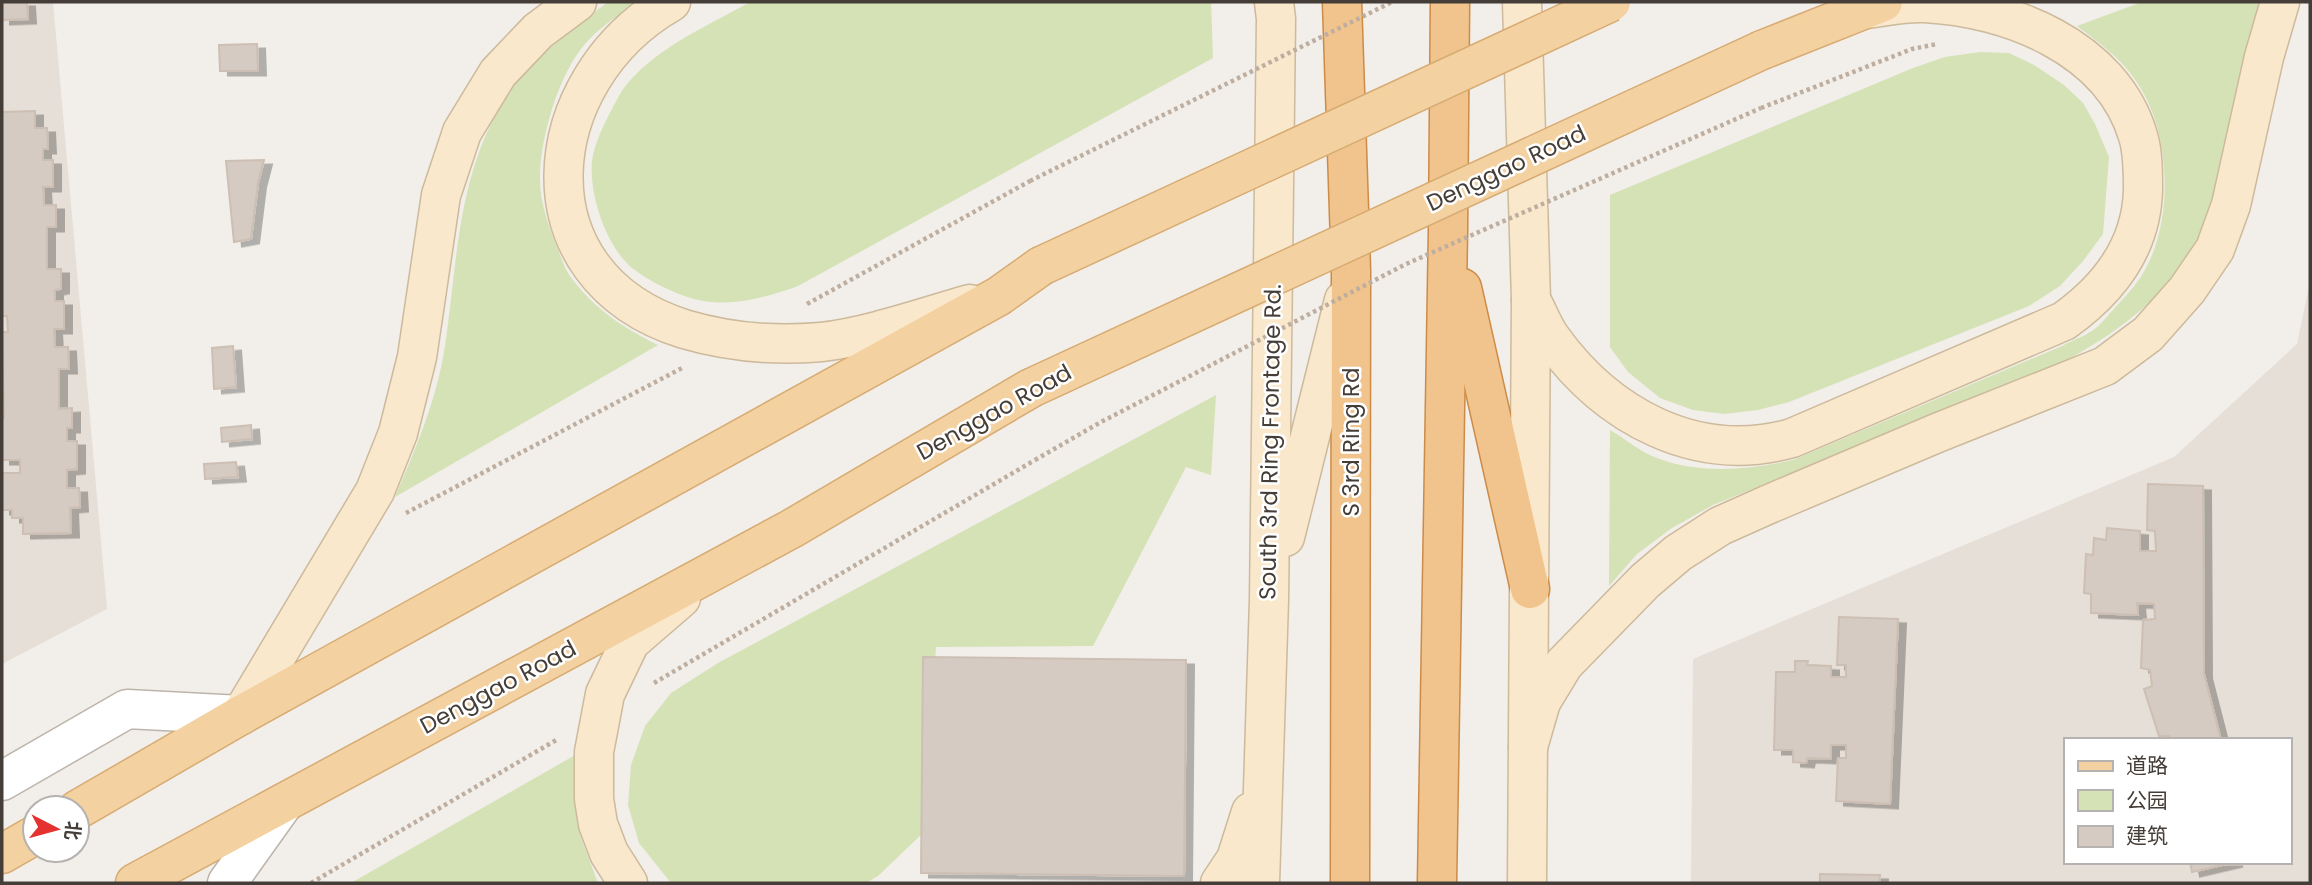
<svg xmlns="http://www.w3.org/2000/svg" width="2312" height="885" font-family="Poppins,'Noto Sans SC',sans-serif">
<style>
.residential{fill:#e6dfd7;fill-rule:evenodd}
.green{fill:#d4e2b6}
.building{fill:#d6cbc2;stroke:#cdbfb3;stroke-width:2;filter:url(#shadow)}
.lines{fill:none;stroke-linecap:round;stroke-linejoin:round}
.tertiary-casing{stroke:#bdb5ac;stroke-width:41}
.secondary-casing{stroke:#cdba9d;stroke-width:41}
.primary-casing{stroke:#d7ab72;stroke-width:41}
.trunk-casing{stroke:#cd8b48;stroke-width:41}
.path{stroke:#bdae9f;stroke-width:4.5;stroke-dasharray:3.5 3.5;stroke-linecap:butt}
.tertiary{stroke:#fff;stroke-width:38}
.secondary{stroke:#f9e8cc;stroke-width:38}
.primary{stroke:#f3d1a0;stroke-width:38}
.trunk{stroke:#f0c48c;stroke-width:38}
.primary-bridge-casing{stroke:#d7ab72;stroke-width:41;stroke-linecap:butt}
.path-bridge{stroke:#bdae9f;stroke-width:4.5;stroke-dasharray:3.5 3.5;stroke-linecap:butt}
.primary-bridge{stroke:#f3d1a0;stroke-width:38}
.labels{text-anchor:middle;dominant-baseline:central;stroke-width:5;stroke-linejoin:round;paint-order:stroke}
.street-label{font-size:23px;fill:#453e38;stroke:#fff}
</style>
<defs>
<filter id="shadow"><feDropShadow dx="8" dy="4.5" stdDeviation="0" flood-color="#0004"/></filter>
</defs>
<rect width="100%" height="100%" fill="#f2eee9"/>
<g class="residential">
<polygon points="2,2 53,2 107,609 2,664"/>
<path d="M2310,281V883H1691L1693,659L2174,457L2297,344ZM2065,740H2289V862H2065Z"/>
</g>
<g class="green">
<path d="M608,2H640C620,13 600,27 585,44C559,74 541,135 540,175C539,201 549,228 559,252C562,260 565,269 570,276C595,310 622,327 658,345L395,497C416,448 437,399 445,346C457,265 457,182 499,109C524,64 568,32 608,2Z"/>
<path d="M750,2H1211L1213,58L798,286C765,298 729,308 694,299C673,293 649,281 632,268C606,246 589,195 592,161C594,144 605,122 613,107C617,100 621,91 627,84C659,46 708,26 750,2Z"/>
<path d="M2142,2H2263C2251,50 2239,99 2227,148C2221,170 2217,194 2210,215C2187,282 2121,332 2061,363L1713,505L1672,528L1637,554L1609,586L1610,430C1624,438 1638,450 1652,456C1696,475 1748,470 1793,460L2062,346C2073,340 2086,336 2096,328C2102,323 2108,315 2114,309C2126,296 2139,282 2147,266C2174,214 2170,129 2136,81C2121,58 2098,42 2077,26Z"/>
<polygon points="1980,52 2009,53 2034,65 2064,85 2083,103 2095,124 2109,157 2103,234 2083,261 2060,286 2029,306 1789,402 1758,410 1724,414 1693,410 1660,398 1628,372 1610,347 1610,195 1913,68 1945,57"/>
<polygon points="1216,395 1211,475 1186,467 1093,646 936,647 925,831 878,876 866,883 671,883 639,843 628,805 631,765 645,726 671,693 718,663"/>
<polygon points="577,754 576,800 581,838 598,883 351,883"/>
</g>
<g class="building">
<polygon points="2,2 27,2 28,19 2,20"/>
<polygon points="257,44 258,71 220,71 219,45"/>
<polygon points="35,111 35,128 47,128 48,149 43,149 43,160 53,160 53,187 43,187 44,205 56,205 56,227 47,227 47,269 61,269 61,289 55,290 55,301 64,301 64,329 54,329 55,347 68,347 69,369 59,369 59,409 72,408 72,428 67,428 67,441 77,441 77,469 67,470 67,488 79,488 80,507 70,508 71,533 23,534 23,518 12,518 12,510 2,510 2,473 20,473 20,460 2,460 2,418 4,418 2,332 8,332 7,316 2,316 2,112"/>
<polygon points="264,160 258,183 251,239 234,242 226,161"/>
<polygon points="233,346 236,387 214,389 212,348"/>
<polygon points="251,425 252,439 222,442 221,428"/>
<polygon points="236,462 238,477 205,479 204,464"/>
<polygon points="2148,484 2203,486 2204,674 2221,740 2170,740 2169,736 2159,736 2144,689 2152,686 2150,670 2141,668 2143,620 2155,619 2154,604 2137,603 2138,615 2091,613 2091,594 2084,593 2086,554 2093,555 2094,538 2106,540 2107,528 2140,531 2140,551 2156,551 2155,531 2147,530"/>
<polygon points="1839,617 1898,619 1890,804 1836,801 1838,758 1846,758 1846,745 1831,745 1831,759 1807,758 1806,763 1793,762 1793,750 1774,750 1776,672 1795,672 1795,661 1808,661 1807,665 1831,666 1831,677 1846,677 1846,665 1837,665"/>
<polygon points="923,657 1186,660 1184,876 921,873"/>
<polygon points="2190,862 2235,862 2192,872"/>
<polygon points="1820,874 1880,875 1879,883 1820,883"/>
</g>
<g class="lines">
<g class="tertiary-casing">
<g id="tertiary">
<polyline points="2,781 127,709 241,715"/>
<polyline points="227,883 284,803"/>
</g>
</g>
<g class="secondary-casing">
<g id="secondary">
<path d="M671,2C535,80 516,276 684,329C728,342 776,346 821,342C868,337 924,317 970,304"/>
<polyline points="1522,2 1531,300 1527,883"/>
<path d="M1531,300C1538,312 1543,327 1551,338C1607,416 1696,465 1792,438L2064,321C2109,289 2142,246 2143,189C2143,171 2143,152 2138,136C2112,47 2008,7 1924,3C1905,2 1884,7 1865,9"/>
<polyline points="1285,537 1344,300"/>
<polyline points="241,715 375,491 398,433 417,357 441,195 462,132 498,73 538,31 577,2"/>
<polyline points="1528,747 1541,702 1564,664 1645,581 1678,553 1720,526 1767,505 1937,433 2105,366 2148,334 2187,290 2215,249 2231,205 2264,57 2280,2"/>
<polyline points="628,883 609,853 598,824 594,799 594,752 605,694 630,642 681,598"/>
<polyline points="1220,883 1236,859 1251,812"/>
<polyline points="1260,883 1269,600 1276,19 1274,2"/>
</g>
</g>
<g class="primary-casing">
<g id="primary">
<polyline points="1762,50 1883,2"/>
<polyline points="77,810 241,715 999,296 1041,266"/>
<polyline points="2,854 35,835"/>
<polyline points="135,883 791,529 1031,388"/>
</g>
</g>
<g class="trunk-casing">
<g id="trunk">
<polyline points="1342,2 1351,271 1350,883"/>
<polyline points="1462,288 1530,589"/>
<polyline points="1437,883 1448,230 1450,2"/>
</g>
</g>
<g class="path">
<polyline points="1761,108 1912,49 1937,44"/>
<polyline points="807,304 1030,181"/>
<polyline points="406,513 684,367"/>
<polyline points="654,683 1035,460"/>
<polyline points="311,883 558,739"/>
</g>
<use href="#tertiary" class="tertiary"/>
<use href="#secondary" class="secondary"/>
<use href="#primary" class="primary"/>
<use href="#trunk" class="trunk"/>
<g class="primary-bridge-casing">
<g id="primary-bridge">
<polyline points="1041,266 1611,2"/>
<polyline points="1031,388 1762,50"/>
</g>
</g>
<g class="path-bridge">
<polyline points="1030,181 1392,2"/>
<polyline points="1035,460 1101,422 1406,264 1761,108"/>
</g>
<use href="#primary-bridge" class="primary-bridge"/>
</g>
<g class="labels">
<g class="street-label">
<text transform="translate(1506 168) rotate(-25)">Denggao Road</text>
<text transform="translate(994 412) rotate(-29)">Denggao Road</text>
<text transform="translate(1270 442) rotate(-89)">South 3rd Ring Frontage Rd.</text>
<text transform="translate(1351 442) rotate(-90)">S 3rd Ring Rd</text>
<text transform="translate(498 687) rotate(-28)">Denggao Road</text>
</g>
</g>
<rect width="2312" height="885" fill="none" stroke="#453e38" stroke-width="7"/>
<rect x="2064" y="738" width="228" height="126" fill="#ffffff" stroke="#b5b2af" stroke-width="2"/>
<rect x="2078" y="761" width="35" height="10" fill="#f3d1a0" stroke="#b5b2af" stroke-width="2"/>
<text x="2126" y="773" font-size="21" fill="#453e38">道路</text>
<rect x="2078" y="790" width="35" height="21" fill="#d4e2b6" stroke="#b5b2af" stroke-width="2"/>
<text x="2126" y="808" font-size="21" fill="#453e38">公园</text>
<rect x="2078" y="826" width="35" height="21" fill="#d6cbc2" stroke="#b5b2af" stroke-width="2"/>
<text x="2126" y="843" font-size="21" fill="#453e38">建筑</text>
<g transform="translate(56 829) rotate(96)"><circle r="33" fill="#ffffff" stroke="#b5b2af" stroke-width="2"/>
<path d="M0-5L12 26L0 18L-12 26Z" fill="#e3322f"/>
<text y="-10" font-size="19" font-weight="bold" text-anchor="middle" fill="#453e38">北</text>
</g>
</svg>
